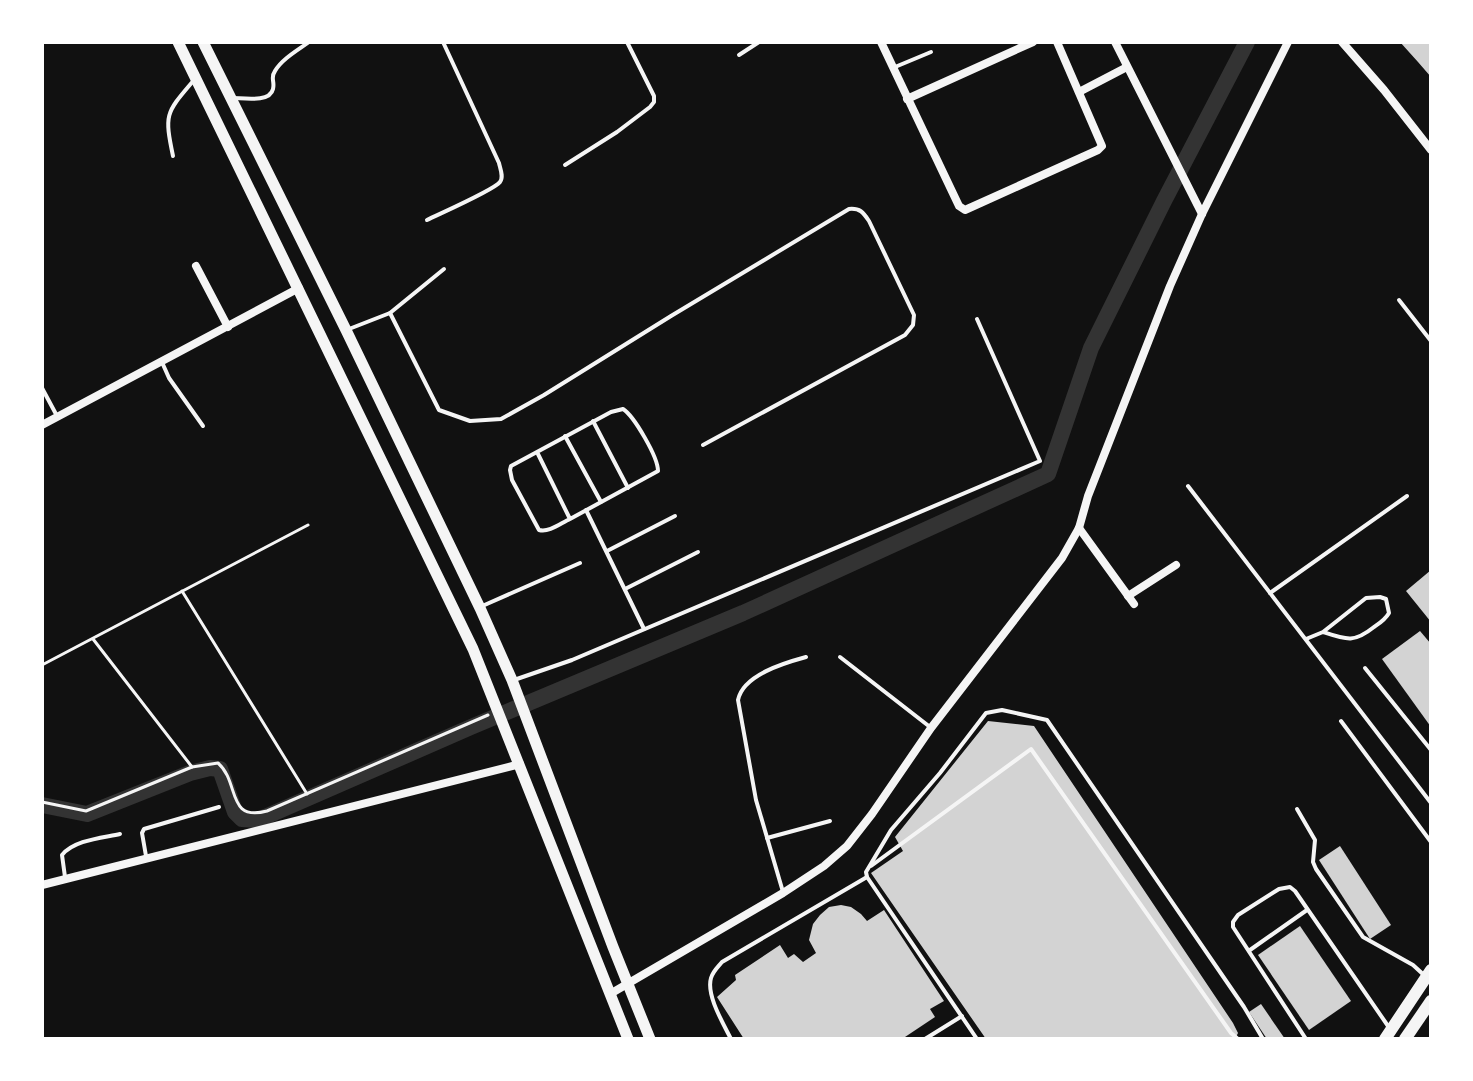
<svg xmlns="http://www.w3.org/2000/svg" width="1473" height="1081" font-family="'Noto Sans',sans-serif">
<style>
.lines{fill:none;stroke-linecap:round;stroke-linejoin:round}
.canal{stroke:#333;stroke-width:16}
.building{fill:#d3d3d3}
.path{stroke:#f5f5f5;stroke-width:3}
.service{stroke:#f5f5f5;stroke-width:4}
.minor{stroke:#f5f5f5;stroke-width:8}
.tertiary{stroke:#f5f5f5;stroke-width:11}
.secondary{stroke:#f5f5f5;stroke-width:12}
</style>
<rect width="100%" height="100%" fill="#111"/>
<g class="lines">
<polyline class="canal" points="42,805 87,814 190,773 210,768 220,769 235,812 242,819 258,820 471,727 743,613 1048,474 1091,348 1164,201 1247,42"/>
</g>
<g class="building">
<polygon points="1400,42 1431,42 1431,77 1418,62"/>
<polygon points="1431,570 1431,622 1406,591"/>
<polygon points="1420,631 1431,644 1431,727 1382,659"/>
<polygon points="988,721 1034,726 1233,1023 1238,1033 1235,1039 986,1039 871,873 903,851 895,837"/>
<polygon points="1340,846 1391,925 1370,939 1319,860"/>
<polygon points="841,905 851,907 861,914 867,921 884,910 944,1001 930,1009 935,1017 902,1039 744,1039 717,997 736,980 735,975 780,945 788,958 794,954 803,962 816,953 809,940 813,924 820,915 829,907"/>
<polygon points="1300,926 1351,1001 1309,1030 1258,955"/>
<polygon points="1261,1004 1285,1039 1267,1039 1249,1012"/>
</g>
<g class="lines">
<g class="path">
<polyline points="182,591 307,794"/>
<polyline points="93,639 192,767"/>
<polyline points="42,665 308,525"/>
<path d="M42,802L86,811L192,767L218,763C240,782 226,822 267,811L488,715"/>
</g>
<g class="service">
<polyline points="739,55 759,42"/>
<polyline points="895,67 931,52"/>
<path d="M232,98C243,98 270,103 273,89C275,81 270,78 275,71C282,59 298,50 309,42"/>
<path d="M173,156C164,113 166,113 194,80"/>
<polyline points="565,165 617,132 650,107 654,102 654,96 627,42"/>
<path d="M427,220C439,214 494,190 500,182C504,177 500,168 499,163L443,42"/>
<polyline points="1399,300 1431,341"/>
<path d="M390,313L439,410L470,421L501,419L544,395L671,316L849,209C860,208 863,212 869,221L914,315L913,325L905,335L703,445"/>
<polyline points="349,329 390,313 444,269"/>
<polyline points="161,360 169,378 203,426"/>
<polyline points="42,388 57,416"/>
<polyline points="593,421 628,488"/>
<polyline points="565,436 601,502"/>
<path d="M537,452L570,519L658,471C658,457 634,416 623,409L611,412L511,466L510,470L512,480L539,530C549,533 561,523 570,519"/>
<polyline points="1188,486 1431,803"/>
<polyline points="586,510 644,629"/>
<polyline points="607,551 675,516"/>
<polyline points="625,589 698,552"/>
<polyline points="1270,593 1407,496"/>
<polyline points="480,607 580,563"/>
<path d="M1306,639L1323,632L1366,598L1380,597L1386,599L1389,613C1385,620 1380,623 1374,627C1354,643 1347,640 1323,632"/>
<polyline points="840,657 930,727"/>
<polyline points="1365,668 1431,750"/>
<polyline points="514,680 572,660 1040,461 977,319"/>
<polyline points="1341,721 1431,842"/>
<polyline points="1297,809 1315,840 1313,862 1316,869 1363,937 1413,965 1425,976"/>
<polyline points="767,838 830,821"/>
<polyline points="146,856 142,833 144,829 219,807"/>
<polyline points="871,866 1031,749 1231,1033 1238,1039"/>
<path d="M65,877L62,855C74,840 102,838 120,834"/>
<path d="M783,892L756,800L738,700C743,675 784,663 806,657"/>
<polyline points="1250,950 1307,910"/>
<path d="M731,1039C723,1023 706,995 711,978C713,971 718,967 722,962L867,877"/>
<polyline points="925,1039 962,1016"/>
<polyline points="977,1039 867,877 866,872 891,830 940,773 986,713 1002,710 1047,720 1244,1007 1263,1039"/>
<polyline points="1306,1039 1233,927 1233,922 1238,915 1279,889 1290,887 1295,891 1388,1026"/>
</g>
<g class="minor">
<polyline points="881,42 959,206 965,210 1098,150 1102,146 1057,42"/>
<polyline points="1115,42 1202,214"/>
<polyline points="1342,42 1384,90 1431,150"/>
<polyline points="1079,92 1127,67"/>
<polyline points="907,99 1033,42"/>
<polyline points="196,266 228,327"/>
<polyline points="42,425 299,288"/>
<polyline points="1079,528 1134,604"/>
<polyline points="1128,596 1176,565"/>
<polyline points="42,885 520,764"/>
<polyline points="610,994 783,893 824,866 847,846 872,814 931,728 1062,558 1079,528 1088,496 1170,286 1202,214 1288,42"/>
</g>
<g class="tertiary">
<polyline points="178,42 473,649 628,1039"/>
<polyline points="203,42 346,330 480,608 512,680 613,947 650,1039"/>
</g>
<g class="secondary">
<polyline points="1385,1039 1431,970"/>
<polyline points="1405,1039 1431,1001"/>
</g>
</g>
<rect width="1473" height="1081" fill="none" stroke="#ffffff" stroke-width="88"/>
</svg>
